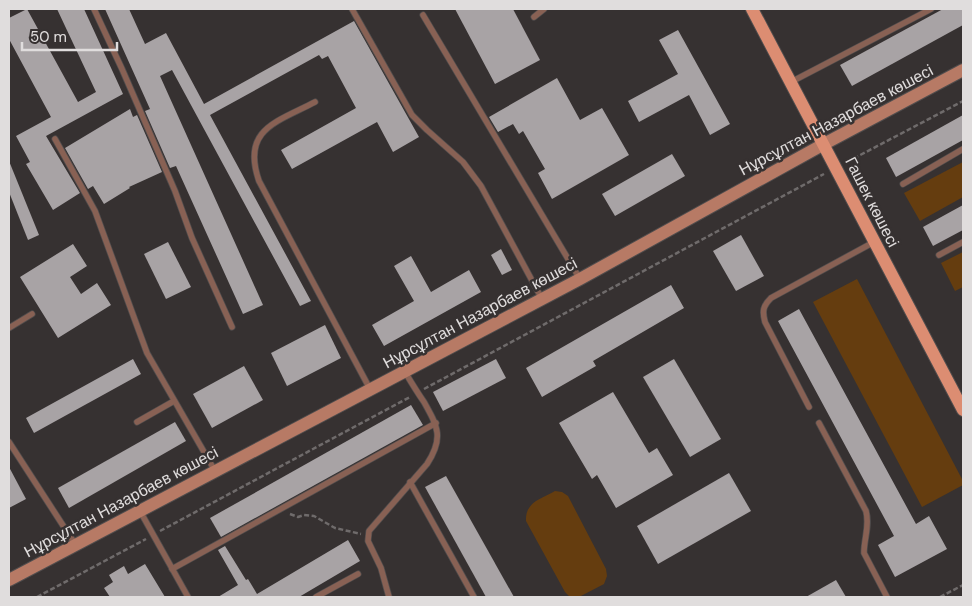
<svg xmlns="http://www.w3.org/2000/svg" width="972" height="606" font-family="'DM Sans',sans-serif">
<style>
.green{fill:#653d0f}
.building{fill:#a8a3a5}
.lines{fill:none;stroke-linecap:round;stroke-linejoin:round}
.service-casing{stroke:#514d4d;stroke-width:7}
.secondary-casing{stroke:#514d4d;stroke-width:14}
.primary-casing{stroke:#514d4d;stroke-width:14}
.path{stroke:#6f6b6b;stroke-width:2.5;stroke-dasharray:5 2.5;stroke-linecap:butt}
.service{stroke:#886154;stroke-width:5.5}
.secondary{stroke:#b77a65;stroke-width:12}
.primary{stroke:#dc8d72;stroke-width:12}
.labels{text-anchor:middle;dominant-baseline:central;stroke-width:5;stroke-linejoin:round;paint-order:stroke}
.street-label{font-size:16px;fill:#e0dddd;stroke:#363131}
</style>
<rect width="100%" height="100%" fill="#363131"/>
<g class="green">
<polygon points="963,162 963,197 920,221 904,193"/>
<polygon points="963,252 963,287 955,291 941,263"/>
<polygon points="857,279 963,481 963,485 922,507 813,302"/>
<path d="M555,491L562,492L568,496L606,569L607,576L604,584L579,597H570L565,592L526,521C525,502 541,499 555,491Z"/>
</g>
<g class="building">
<polygon points="27,9 78,102 96,92 57,9 84,9 123,94 46,136 80,193 53,210 26,164 30,162 16,136 51,117 9,39 9,18"/>
<polygon points="105,9 129,9 145,44 166,33 204,104 354,21 419,137 393,152 377,122 292,169 281,150 356,108 328,56 322,59 319,55 210,115 311,301 300,306 172,70 160,76 263,305 243,314 176,166 170,168 145,111 150,109"/>
<polygon points="455,9 513,9 540,60 495,84"/>
<polygon points="943,9 963,9 963,25 852,86 840,65"/>
<polygon points="678,30 730,124 710,135 689,95 639,122 628,101 678,74 659,40"/>
<polygon points="557,78 580,120 602,108 629,155 552,199 538,173 545,169 523,131 519,134 513,124 498,132 489,117"/>
<polygon points="130,109 133,117 137,115 162,172 129,187 130,188 104,204 93,186 88,189 65,148"/>
<polygon points="963,115 963,140 896,177 886,158"/>
<polygon points="672,154 685,176 615,216 602,194"/>
<polygon points="9,161 39,235 28,240 9,192"/>
<polygon points="963,205 963,230 933,246 923,227"/>
<polygon points="741,235 764,276 736,291 713,251"/>
<polygon points="168,242 191,287 166,299 144,254"/>
<polygon points="73,244 87,266 70,277 81,294 97,283 111,305 58,338 20,277"/>
<polygon points="501,249 512,270 502,275 491,255"/>
<polygon points="411,256 431,292 469,270 481,292 384,346 372,325 414,301 394,266"/>
<polygon points="671,285 684,308 593,361 596,366 542,397 526,368"/>
<polygon points="799,309 916,524 929,516 947,549 895,577 878,545 894,536 778,321"/>
<polygon points="325,325 341,358 287,386 271,353"/>
<polygon points="133,359 141,374 34,433 26,418"/>
<polygon points="496,359 506,378 443,411 433,392"/>
<polygon points="674,359 721,439 690,457 643,377"/>
<polygon points="244,366 263,400 212,428 193,394"/>
<polygon points="613,392 649,453 657,448 673,475 616,508 597,475 592,479 559,423"/>
<polygon points="411,405 423,425 221,537 210,518"/>
<polygon points="175,422 186,441 69,508 58,488"/>
<polygon points="9,467 26,499 9,508"/>
<polygon points="729,473 751,511 658,564 637,526"/>
<polygon points="446,476 514,597 486,597 425,487"/>
<polygon points="348,540 360,561 299,597 218,597 238,585 218,550 225,546 246,580 248,579 257,594"/>
<polygon points="145,564 165,597 110,597 104,588 113,582 109,575 124,566 128,574"/>
<polygon points="836,580 846,597 806,597"/>
</g>
<g class="lines">
<g class="service-casing">
<g id="service">
<polyline points="94,9 122,69 175,191 192,238 232,327"/>
<polyline points="352,9 412,115 427,130 463,162 481,186 542,299"/>
<polyline points="423,15 580,279"/>
<polyline points="534,17 544,9"/>
<polyline points="791,82 931,9"/>
<path d="M315,102C277,122 241,129 259,181L370,389"/>
<polyline points="55,139 95,211 147,353 215,471"/>
<polyline points="903,184 963,149"/>
<polyline points="939,255 963,242"/>
<polyline points="9,328 32,314"/>
<path d="M809,407L765,322C762,311 763,306 771,298L874,242"/>
<polyline points="137,422 174,401"/>
<path d="M819,423L866,511C870,526 864,538 864,553L887,597"/>
<polyline points="9,442 75,544"/>
<polyline points="410,482 474,597"/>
<polyline points="140,511 188,597"/>
<polyline points="172,569 436,423"/>
<polyline points="316,597 358,574"/>
<path d="M389,597L381,568L368,541L369,531L427,464C444,438 438,427 424,402C417,392 411,382 405,372"/>
</g>
</g>
<g class="secondary-casing">
<polyline id="secondary" points="9,580 580,279 824,144 963,70"/>
</g>
<g class="primary-casing">
<polyline id="primary" points="752,9 963,410"/>
</g>
<g class="path">
<polyline points="847,162 963,101"/>
<polyline points="424,389 824,174"/>
<polyline points="290,514 298,517 304,515 314,516 335,528 361,534"/>
<polyline points="160,531 410,397"/>
<polyline points="37,597 146,539"/>
<polyline points="940,597 963,585"/>
</g>
<use href="#service" class="service"/>
<use href="#secondary" class="secondary"/>
<use href="#primary" class="primary"/>
</g>
<g class="labels">
<g class="street-label">
<text transform="translate(836 120) rotate(-28)">Нұрсұлтан Назарбаев көшесі</text>
<text transform="translate(872 202) rotate(63)">Гашек көшесі</text>
<text transform="translate(480 313) rotate(-28)">Нұрсұлтан Назарбаев көшесі</text>
<text transform="translate(121 502) rotate(-28)">Нұрсұлтан Назарбаев көшесі</text>
</g>
</g>
<rect width="972" height="606" fill="none" stroke="#e0dddd" stroke-width="20"/>
<path d="M22 42v8h95v-8" fill="none" stroke="#e0dddd" stroke-width="2.5"/>
<text x="30" y="42" font-size="15" fill="#e0dddd" stroke="#363131" stroke-width="4" paint-order="stroke">50 m</text>
</svg>
